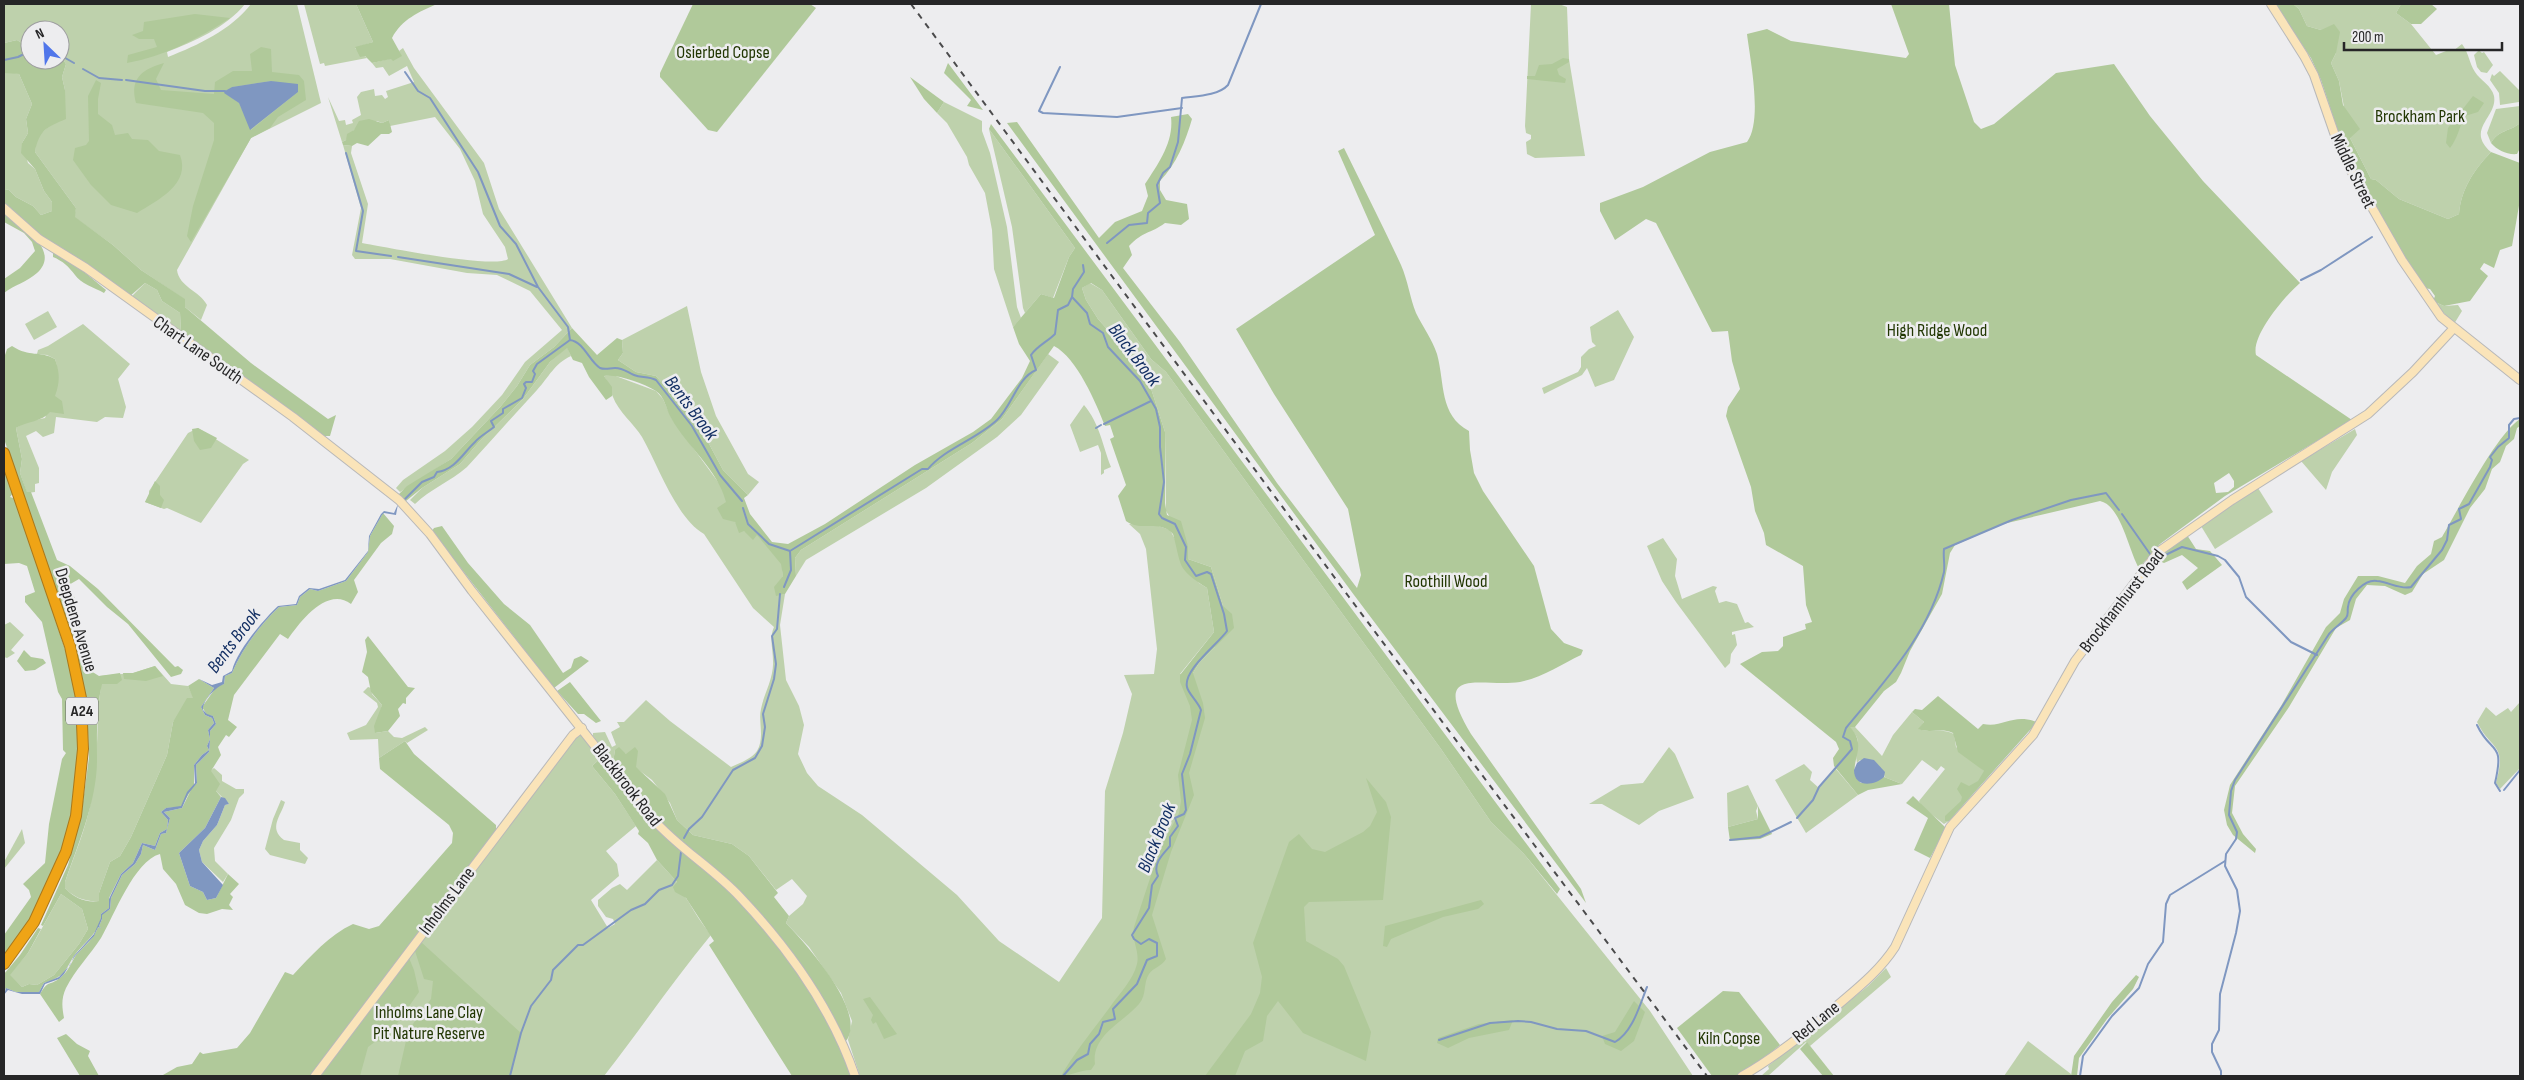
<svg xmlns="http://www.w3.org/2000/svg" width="2524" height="1080" font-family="'Sofia Sans Condensed',sans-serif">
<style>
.green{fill:#bed1ac}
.forest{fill:#b0c99a;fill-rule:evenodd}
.water{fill:#7f97c1}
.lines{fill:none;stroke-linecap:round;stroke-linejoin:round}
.stream{stroke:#7f97c1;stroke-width:2}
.secondary-casing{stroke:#b8b8b9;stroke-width:10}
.highway-casing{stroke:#a9781c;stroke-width:12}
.secondary{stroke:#fae4b9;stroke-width:8}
.highway{stroke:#efa416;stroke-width:10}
.rail{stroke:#4b4b4c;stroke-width:2;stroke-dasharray:6 6;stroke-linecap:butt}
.labels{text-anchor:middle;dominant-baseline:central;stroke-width:5;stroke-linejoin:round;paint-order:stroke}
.shield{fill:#ededef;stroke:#626263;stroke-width:1}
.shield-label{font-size:16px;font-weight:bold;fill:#262627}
.park-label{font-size:18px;fill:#223703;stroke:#ededef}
.street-label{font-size:18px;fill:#262627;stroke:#ededef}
.water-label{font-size:19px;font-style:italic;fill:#132f63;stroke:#ededef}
</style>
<rect width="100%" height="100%" fill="#ededef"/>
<g class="green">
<path d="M4,4H245C227,27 193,42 167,52L168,57C198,45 231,30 251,4H297L321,103L251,138L177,270C179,287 200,291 207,305L201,320L185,307L184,299L141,270L113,245L74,217L76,208L35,152L36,141L40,134L51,125L65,90L62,77L66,64L60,55V30H30V48L17,40L4,43Z"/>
<polygon points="304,4 356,4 373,42 355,48 367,58 325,66 324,63 320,64"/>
<polygon points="1531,4 1559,4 1567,7 1569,59 1585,156 1535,158 1527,154 1526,142 1531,139 1531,135 1526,133 1525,126"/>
<path d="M2293,4H2401L2396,13L2411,24L2436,55L2451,49L2453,51L2462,44C2469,53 2469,63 2475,72C2480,80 2492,86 2494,96C2498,117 2465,129 2491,152C2474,170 2461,189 2459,214L2448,219L2399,199L2376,180L2371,179L2350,138L2339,81L2331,63L2336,53L2321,30L2307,26L2299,9Z"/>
<path d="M403,48L414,68L484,163L499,209L572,328L554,347L530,365L517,386L501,406L451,459L400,492L396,488L403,480L445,451L472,427L502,395L525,362L562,330L530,291L497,275L467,273L390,259H355L352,255L361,208L343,145L352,146L351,153L368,204L362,243C385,247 494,269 508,259L505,247L483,214L475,181L460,149L435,117L390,126L389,120L382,123L377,121L354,130L346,140L342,142L328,97L339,121L345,120L346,125L353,123L352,120L361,115L357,97L361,92L374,89L375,96L382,95L385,99L388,97L386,91L414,82L407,66L389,76L383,67L376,68L372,63L401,56L399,51Z"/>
<polygon points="2479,50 2482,53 2484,52 2493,65 2487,73 2481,72 2477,67 2474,55"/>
<polygon points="2500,71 2520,91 2519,102 2500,105 2499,93 2490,80 2492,74 2494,76"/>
<polygon points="10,72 19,74 32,104 26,119 28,133 22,143 28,163 35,169 44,191 52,202 52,211 41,215 33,206 16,197 9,190 4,189 4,73"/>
<polygon points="944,102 982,121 982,131 990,153 1007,227 1017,307 1021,318 1013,327 994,269 992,230 985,193 969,165 967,157 947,123 937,113"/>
<path d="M2520,106V123C2510,132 2499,129 2491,143L2487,133L2496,109Z"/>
<polygon points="989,129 1075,248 1069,257 1053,298 1041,294 1025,313 1023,308 1012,227"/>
<polygon points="145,283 157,290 162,301 180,313 181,331 132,296"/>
<path d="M1090,283L1102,290L1151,359L1166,372L1441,749L1491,822L1524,854L1650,1011L1693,1076H860L848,1040L852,1021L841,993L809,947L786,923L789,916L803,904L807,896L792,879L776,890L749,856L732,844L693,835L677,820L670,803L652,780L636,768L635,763L626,754L615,750L613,762L593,736V733L605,732L612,747L616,745L611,732L620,727L617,722H624L646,700L670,721L731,767C740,763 751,759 757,751C765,738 758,722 761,709C764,693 774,678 773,661C773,649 769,638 774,627L753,608L704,534C676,518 658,465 642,437C634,424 618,411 613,397C609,388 610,385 604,376L613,375L656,391L663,399L672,419L721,486L735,522L744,531L757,534L782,564L783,576L776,595L785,594L780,625L786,680L799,706L804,725L798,754L807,773L818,786L862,815L957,895L999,941L1059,982L1102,918L1105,791L1123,733L1132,694L1124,675L1154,674L1157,649L1146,549L1140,534L1129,524L1156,525L1170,530L1199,583L1207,588L1214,632L1180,674L1193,673L1199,663L1215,647L1223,606L1211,567L1188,559V546L1166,511L1165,432L1146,373L1098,319L1086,300L1082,288Z"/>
<polygon points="2433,301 2444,306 2458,305 2462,311 2454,324"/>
<polygon points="687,306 701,372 716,416 748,474 759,482 748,495 723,470 700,427 656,376 636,372 618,360 623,353 622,340"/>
<polygon points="1618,310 1634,337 1614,380 1595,387 1587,368 1582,375 1544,394 1542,388 1578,372 1581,367 1581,357 1589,349 1596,346 1592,342 1590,327"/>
<polygon points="48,311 57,327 34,340 25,324"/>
<path d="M83,324L130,364L118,379L126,407L123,418L105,417L97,422L56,417L54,433L43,437L36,431L26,436L39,468V483L35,484V492L27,493L20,473L22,459L16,428L25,422L45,418C53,399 62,379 55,359L47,355L37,354L38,350L48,346Z"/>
<path d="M567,347L571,356C554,364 549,377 537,390C513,416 490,442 467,467C450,482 430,489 415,504L410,500L422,488L460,464L479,442L523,399L550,362Z"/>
<polygon points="1048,354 1059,362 1021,415 997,437 926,488 806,560 796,576 795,558 801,550 972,443 1002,419"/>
<path d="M1084,405C1100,424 1102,444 1111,467L1104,470V473L1101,475V453L1098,445L1080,452L1070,425Z"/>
<polygon points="198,428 249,460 243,464 201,523 167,508 164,509 145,502 149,496 149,491 188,433"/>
<polygon points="2355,429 2357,435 2332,472 2326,490 2301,461"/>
<polygon points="2258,488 2273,512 2215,549 2201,526"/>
<polygon points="1663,538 1677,559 1675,576 1682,599 1713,586 1717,587 1715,591 1719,603 1726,601 1737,604 1745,623 1748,622 1754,627 1732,632 1732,635 1735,634 1737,645 1731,654 1730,663 1725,668 1676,602 1662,581 1647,546"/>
<polygon points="10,622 24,635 11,650 15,653 7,658 4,657 4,625"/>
<path d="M155,666L171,684L188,686L194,698L173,722L167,755L131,837L120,856L110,862L99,893V901C86,902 74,898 65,888V882C74,856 86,829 91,801C97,772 97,743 98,713C98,700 103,688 99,676L133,673Z"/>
<polygon points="368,687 371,688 372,694 382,705 375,733 388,731 394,737 402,738 425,727 428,730 407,743 405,741 379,758 378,739 350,740 347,733 366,725 378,707 377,703 363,692"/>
<path d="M2520,702V768L2500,789L2496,783C2507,742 2492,752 2477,722L2486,707L2496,716L2508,708L2511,712Z"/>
<path d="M1912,712L1924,722L1919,729C1931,734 1942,727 1954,734L1956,747L1989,775L1949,821L1944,824L1922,807L1919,801L1945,769L1941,766L1937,771L1922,760L1902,784L1884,777L1885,776L1860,760L1857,763C1853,746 1866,744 1849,727H1855L1882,756L1893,735Z"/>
<path d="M581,735H585L603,756L592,766L615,794L636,826L606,851L617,864L619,876L591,900L608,928L615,924L613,919L606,917L598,906V900L612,888L620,884L627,890L657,860L677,882L676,885C679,891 684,895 688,901C695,913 702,924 711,935C673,981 640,1030 604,1076H320L547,775L576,738Z"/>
<polygon points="1669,747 1675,754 1694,798 1659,811 1639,825 1602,804 1589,804 1621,785 1643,783"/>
<polygon points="1804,764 1812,772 1810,780 1819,788 1835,768 1858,795 1806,833 1775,780"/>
<polygon points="214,768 222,775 222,781 236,789 244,789 244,793 239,798 231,820 214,848 215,861 228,874 223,882 202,862 199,850 203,841 217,825 225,805 229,804 216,791 210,771"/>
<polygon points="1748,785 1758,806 1756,811 1758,819 1728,827 1727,793"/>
<path d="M281,800L285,802C281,816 268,828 284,840L300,843V850L308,858L305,864L270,855L265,849L273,819Z"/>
<polygon points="22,829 25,843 4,869 4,862"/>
<polygon points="61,894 82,909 88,929 79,944 54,975 37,985 29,984 22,987 9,975 28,953"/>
<polygon points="1886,968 1891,977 1810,1046 1806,1042 1768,1076 1761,1076 1769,1069 1768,1066 1868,986"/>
<polygon points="2028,1041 2071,1074 2071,1076 2004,1076"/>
</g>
<g class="forest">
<path d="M356,4H437C419,12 402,19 392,38L402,56L393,61L391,59L372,63L365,56L360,57L355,47L373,42Z"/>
<polygon points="693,4 810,4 816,8 717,132 708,130 660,77 660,73"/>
<path d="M1891,4H1949L1955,65L1974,122L1981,129L1994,124L2056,73L2114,64L2150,116L2203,181L2300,283C2286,295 2251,335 2256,355L2352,420L2225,496L2160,544L2139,568C2129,552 2121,505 2100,501L2003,524L1955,545L1950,553L1942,594L1910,651L1901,673L1896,682L1884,691L1855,727H1850C1871,749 1843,766 1861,783L1884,777L1902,784L1868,790L1858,795L1834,766L1833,758L1839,749L1836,742L1740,664L1762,652L1778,651L1783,646V637L1806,629L1805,624L1812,622L1806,605L1803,566L1766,545L1764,533L1755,511L1751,487L1726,416L1728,407L1740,389L1732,361L1728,331L1712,332L1656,223L1646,219L1615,240L1600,211V203L1643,187L1710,152L1747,142C1763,121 1750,59 1747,34L1767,29L1791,41L1906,58L1909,54ZM2229,473L2234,481V487L2228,492L2216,493L2214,483Z"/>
<path d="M2275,4H2293L2299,9L2307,26L2321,30L2334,24L2340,32L2336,53L2331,63L2339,81L2343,105L2360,129L2350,138L2371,179L2376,180L2399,199L2448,219L2459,214C2461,189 2474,170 2491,152L2520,163V200L2512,246L2500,250L2494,268L2484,263L2480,269L2488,276L2470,301L2444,306L2433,301L2435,296L2430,289L2424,288L2370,200L2343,146L2321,80L2311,58Z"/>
<polygon points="2401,4 2431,4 2437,9 2421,24 2411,24 2396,13"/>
<path d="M195,14L230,18C198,39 165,56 127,63L128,55L157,47L154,39H139L132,35L143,31L144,22Z"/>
<path d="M17,40L30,48V60H60V55L66,64L62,77L65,90L66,119C47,127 39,130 35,152L76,208L75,217L113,245L141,270L185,299V307L251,363L328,419L336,415L330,436H324L181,331L180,313L162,301L157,290L145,283L129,297L58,250L14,214L11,208L4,204V189L9,190L16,197L33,206L41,215L52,211V202L44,191L35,169L21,153L22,143L28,133L26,119L32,104L19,74L4,73V43Z"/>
<path d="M261,47L271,49L272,72L299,75L304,81L306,100L278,117L270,128L251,138L191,242L187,236L193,206L214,140V123L203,113L136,103C129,78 143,69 164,63L156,79L161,90L214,94L215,82L233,71H252L250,54ZM271,81L298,92L251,130L239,103L225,93V91L232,87Z"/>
<polygon points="1563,58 1569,59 1569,62 1557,69 1559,75 1566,79 1565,83 1527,79 1527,76 1535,76 1539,65 1552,64"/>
<polygon points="948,63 983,110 967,106 971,100 944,73"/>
<polygon points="910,77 944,102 937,113 924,99"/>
<path d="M96,80L101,83L98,99V114L112,125L115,135L128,133L132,139L148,140L159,151L180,155C191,184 158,200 137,213L111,205L91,185L73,160L75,148L86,145L89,141L88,96Z"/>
<path d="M2473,96L2484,103L2478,112L2465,116C2459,127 2458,138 2450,148L2446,143L2448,128Z"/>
<path d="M1188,114L1192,119C1186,140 1176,165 1160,181V190L1166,200L1187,204L1189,219L1181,225L1165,223C1150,234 1143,231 1129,246L1132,255L1123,268L1180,342L1277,483L1357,588L1361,575L1348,509L1274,394L1236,329L1375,235L1338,151L1344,148C1363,187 1383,226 1401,265C1408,281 1410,298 1416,313C1423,327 1432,339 1437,354C1445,383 1439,415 1469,431L1470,450L1474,473L1483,491L1534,566L1551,629L1564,643L1583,650L1581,655C1562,664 1541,678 1520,682C1482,688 1429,664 1471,734L1581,889L1586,903L1354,595L1007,123L1017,122L1099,238L1115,222L1142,211L1148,196L1145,184C1158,164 1174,142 1171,117Z"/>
<polygon points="369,119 382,123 389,120 392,132 389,134 381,134 368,146 357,143 352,146 343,145 342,142 346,140 347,134 354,130 359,121"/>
<path d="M2520,123V148L2517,154C2507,155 2497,150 2491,143C2499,129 2510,132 2520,123Z"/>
<path d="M991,124L1560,889L1557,894L1524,854L1491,822L1441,749L1166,372L1151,359L1102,290L1091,283L1082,288L1086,300L1098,319L1146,373L1165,432V503L1167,515L1181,521L1188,546V559L1211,567L1223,606L1232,614L1234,628L1199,663L1193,673L1203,703L1205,718L1189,773L1194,795L1171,852L1152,915L1166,959C1162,966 1153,968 1149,974C1143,983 1147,995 1139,1004C1124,1022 1091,1035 1095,1064L1091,1070C1079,1070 1071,1076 1061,1076C1075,1052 1093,1030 1110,1007C1119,994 1133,980 1137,964C1140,951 1131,940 1134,927L1159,851L1179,813L1181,801L1178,775L1192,720L1190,706L1180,682V675L1214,632L1207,588C1176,568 1182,567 1173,534C1160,519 1140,532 1126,521L1118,496L1126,485L1110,439L1114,437L1110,425L1105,426C1096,403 1077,358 1054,346L1002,419L972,443L801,550L795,558L796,576L785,594L776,596L774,587L783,576L781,564L757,535L753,540L744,531L739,533L735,522L723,519L717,508L726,502C717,468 688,448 671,418C666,409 665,397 656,391C643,383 618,374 604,376L612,387V396L606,400L589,377L582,363L573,360L567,348L550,362L523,399L479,442L460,464L422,488L406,501L398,495L407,486L451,459L501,406L517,386L530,365L554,347L572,328L597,355L617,338L622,340L623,353L618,360L636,372L656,376L700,427L723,470L748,495L744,498L750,514L772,542L788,544L825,524L915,465L973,432L991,419L1022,378L1030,361L1019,344L1013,327L1041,294L1054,298L1069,257L1075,248L989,129Z"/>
<path d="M4,211C20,225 62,250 37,273C27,282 14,285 4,293V279L20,268L35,251L32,242L24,233L4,222Z"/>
<path d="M53,252L83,271L106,290L104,293C95,288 80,283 75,275C69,267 63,261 53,257Z"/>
<path d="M12,346C31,358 38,350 55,359C60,373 60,382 55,396L62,401L64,414L50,412C42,422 27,421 16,428L22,459L20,473L27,492H31L57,560L70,566L98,589L175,667L178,666L183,670L181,674L171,677L128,624L107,607L79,579L67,586L75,598L68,603C74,615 80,627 85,640C88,646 89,663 91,671L99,676L120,673L122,680L117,684H102C96,709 97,736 97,760C97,801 78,844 65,882V888C74,898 86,903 99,901V893L110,862L120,856L131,837L167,755L173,722L187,698H193L188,686L199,679L214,688L201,707L205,715L212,718L214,723L208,730L210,739L207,746L209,750L202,755L194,765V786L197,783L196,765L209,752C210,744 210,739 210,731L216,724L213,716L207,715L202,707L217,686L224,684L225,676L232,673C242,649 259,626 279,607L297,605L300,597L310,589L318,591L346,581L368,552L370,536L383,513L394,526L392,534L381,543L354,580L358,592L351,604C327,586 300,622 288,639L280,634L234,695L228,720L237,727L229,737L226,735L218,747L221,755L211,771L220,784L216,791L221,797L205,828L179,853L190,886L203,892L207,900L216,898L228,874L239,884L230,894L233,897L229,905L233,910L222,909L207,914L199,913L185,905L176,884L163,869L160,854C134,861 114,916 101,938C90,955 75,970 66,988C61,999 62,1007 64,1018L59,1022L40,994C49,979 48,987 60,978C68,972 71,963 76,955C84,946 94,939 98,927L101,928L99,926L102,919V914L110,909L111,898L122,875L135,864L141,854L143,845L155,850L161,834L166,833L170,818L164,812L182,808L191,790L181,807L166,808L161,812L168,820L167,829L160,833L155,846L142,843L133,863L121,874L109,898V908L101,914C103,930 82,944 74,956C69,963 66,973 58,977C53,980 48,982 44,983L39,992H16L6,988L4,992V974L20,955L38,928L41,929L28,953L10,975L22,987L29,984L37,985L54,975L79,944L88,929L82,909L61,894L43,926L41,925L68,865L81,817L89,757L87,708L75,644L4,439V358L7,349Z"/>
<path d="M2520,419V426L2517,428L2514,439L2506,446L2500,462L2492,469L2485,489L2470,508L2444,560L2423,574L2412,592L2405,595L2385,586L2367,585L2356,599L2350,620L2336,628L2289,707L2235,786L2232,813L2243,834L2256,849L2255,853L2233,835L2227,825L2224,810L2230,785L2281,706L2326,627L2340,613L2344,599L2358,576H2378L2405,583L2417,566L2431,554L2434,541L2442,537C2459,508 2495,436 2520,419Z"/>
<polygon points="198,428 217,438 211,448 200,450 194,441 192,429"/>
<polygon points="4,465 14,492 10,497 16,499 72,671 78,718 79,760 71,819 62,856 31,921 4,960 4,935 31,897 29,890 23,884 45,863 49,824 62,759 66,753 63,750 62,699 58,692 42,622 25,602 25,596 35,592 27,566 19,563 4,564"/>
<polygon points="155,481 160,486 160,495 164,500 161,508 145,502"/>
<polygon points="442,526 468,563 504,604 530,625 563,673 571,668 574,659 581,656 589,661 554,688 432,531 434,528"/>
<polygon points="2187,535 2196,549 2210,551 2222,565 2187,590 2182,582 2198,568 2182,555 2164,563 2155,559"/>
<polygon points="368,636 408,687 415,688 406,698 406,704 403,703 398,709 400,716 388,731 375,733 374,726 382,705 371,692 368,677 362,672 367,652 365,640"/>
<polygon points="24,650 31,657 43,659 46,663 35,670 25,671 17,661"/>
<polygon points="155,666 163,676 146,681 124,679 123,673 133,673"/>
<polygon points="570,682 601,721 596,723 584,714 578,714 557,691"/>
<path d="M1938,696L1978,729L1983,724C2004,728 2012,713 2037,722L1949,821H1945V816L1961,801L1962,797L1957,789L1961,782L1969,786L1978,781L1984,771L1958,752L1953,733C1941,727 1931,734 1918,729L1924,722L1912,712L1915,709L1922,710Z"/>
<path d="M405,741L414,754L496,825V830L312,1076H136L163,1075L177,1067L192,1064L200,1052L203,1054L237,1048L250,1033L285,972L293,975C311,956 329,935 353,924L369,929L379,926L452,843L453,833L449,825L380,769L379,758Z"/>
<path d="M619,747L626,754L635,747L638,751L636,767L665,794L677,820L693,835L732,844L749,856L778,893L774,897L789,916L786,923C805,943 875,1019 842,1045L852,1076H792L709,945L714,941L686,898L675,892L673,887L677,882L657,860L648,843L638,834L639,831L615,794L592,766L603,756L610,765L613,762L615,750Z"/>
<polygon points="1366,778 1386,802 1391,817 1383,900 1309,902 1304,907 1306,941 1338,959 1344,966 1371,1032 1366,1061 1303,1033 1278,1001 1267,1016 1263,1041 1245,1051 1235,1076 1205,1076 1251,1014 1260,993 1262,977 1253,943 1289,842 1299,834 1312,849 1325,852 1363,832 1370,826 1377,812"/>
<polygon points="1913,796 1946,828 1930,858 1914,850 1928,818 1906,803"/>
<polygon points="1758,806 1772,834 1760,839 1730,841 1728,827 1758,819"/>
<polygon points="1481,900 1484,904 1478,909 1443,917 1391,939 1387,947 1383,946 1385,926"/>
<polygon points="421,942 521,1033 510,1076 398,1076 406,1041 413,1024 431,999 433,981 424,979 415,951"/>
<polygon points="409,958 414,970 419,992 384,1042 376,1041 368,1047 360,1076 320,1076"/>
<polygon points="2136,975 2139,977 2133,989 2107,1019 2079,1058 2077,1076 2071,1076 2074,1056 2112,1002"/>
<polygon points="1723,991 1739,992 1780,1045 1752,1068 1736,1076 1712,1076 1677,1028"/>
<polygon points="870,997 897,1034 884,1039 876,1022 873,1024 871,1020 873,1015 863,999"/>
<polygon points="1634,1001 1645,1012 1634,1041 1621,1051 1605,1044 1602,1036 1615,1032"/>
<polygon points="1513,1020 1509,1030 1469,1038 1448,1048 1437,1043 1438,1038 1479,1024"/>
<polygon points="66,1034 77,1044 90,1051 88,1056 99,1076 80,1076 57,1038"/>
<polygon points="1807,1042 1834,1076 1823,1076 1800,1049"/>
</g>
<g class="water">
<polygon points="271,81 298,84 298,92 250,130 239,103 224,93 225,91 232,87"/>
<path d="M398,504L396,515L384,513L382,515L370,536L368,552L346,581L318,591L310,589L300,597L297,605L279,607C259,626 242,649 232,673L225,676L224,684C216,687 202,701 203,710L207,714L213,716L216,724L210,731C210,739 210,744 209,752L196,765L197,783L188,794L182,808L164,812L170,818L166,833L161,834L155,850L143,845L141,854L135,864L122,875L111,898L110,909L102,915V919L99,926L101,928L98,927L94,936L75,956L64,974L59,979L45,984L40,994H22L8,990L4,995L6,988L16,992H39L44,983L59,977L70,965L74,956L94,934L101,918V914L109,908V899L121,874L133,863L142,843L155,846L160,833L167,829L168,820L161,812L166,808L181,806L187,792L195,783L194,765L202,755L209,750L207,746L210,739L208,730L214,723L212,718L205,715L201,707L214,688L199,679L212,685L222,682L223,676L232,671C236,652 263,620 278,606L296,604L299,596L309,588L319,589L345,580L368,551L369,536L381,514L384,511L394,513Z"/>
<path d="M1864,758L1874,760L1885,772L1884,777C1874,786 1854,788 1854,770L1857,763Z"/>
<polygon points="221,797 225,798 229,804 225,805 217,825 203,841 199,850 202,862 223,885 216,898 207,900 203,892 190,886 179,853 205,828"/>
</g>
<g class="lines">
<g class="stream">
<polyline points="60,55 74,63"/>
<polyline points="4,60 18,57 30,51"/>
<polyline points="1060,67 1039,111 1043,113 1117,117 1182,108"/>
<polyline points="83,69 99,78 122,80"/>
<polyline points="405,72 418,91 430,98 478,172 500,226 516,244 538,287 568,327 570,340"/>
<polyline points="126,80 205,91 225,91"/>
<polyline points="346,153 363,211 356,251 391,256"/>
<path d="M1107,243L1129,225L1147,223L1148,213L1160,203L1157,185L1163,173L1170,167L1178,142L1182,98C1196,96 1218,96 1228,85L1261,4"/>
<polyline points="398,257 509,274 537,287"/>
<polyline points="2301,280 2321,270 2372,237"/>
<polyline points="1104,424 1151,401"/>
<polyline points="1096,428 1101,425"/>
<path d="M403,501L422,482L434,477L437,472C455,470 464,452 475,442C480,436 488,432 494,427L491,421L503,413V409L522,398L526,388L524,384L526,382H532L535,374L533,371L537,364L570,340C584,342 589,361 600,368C605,370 610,368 615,368C623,368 627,372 634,375C641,378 648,376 656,380L692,426L720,475L742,501"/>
<polyline points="743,508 748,524 769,544 790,551"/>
<polyline points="2122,514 2150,554"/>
<polyline points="2157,559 2182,547 2218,556 2225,560 2239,577 2246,597 2291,642 2317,655"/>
<path d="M784,587L791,570L790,551L922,469H928C944,449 977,439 997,420C1012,406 1017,378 1036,370L1031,355C1037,346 1047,342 1055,334L1058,310L1068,305L1072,297L1073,289L1084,272L1083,265"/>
<path d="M2477,725C2491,755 2505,740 2495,783L2500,791"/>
<polyline points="2504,790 2520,770"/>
<path d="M1797,818L1813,800L1819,787L1852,749L1850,741L1843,737L1846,728C1884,682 1930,633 1944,572C1945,564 1943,557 1944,549L2012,520L2071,500L2106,493L2119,510"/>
<polyline points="684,838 689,829 702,817 733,770 755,758 762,746 765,727 763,714 774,679 776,664 772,636 777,629 780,594"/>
<polyline points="1730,840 1760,837 1791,822"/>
<path d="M1439,1040L1490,1023L1518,1021L1531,1022L1557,1029L1586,1031L1615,1042C1633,1032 1640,1004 1647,987"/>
<polyline points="510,1076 521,1033 531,1006 551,980 553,970 578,945 583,945 631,910 645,904 659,890 672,885 678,876 681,852"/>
<path d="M1063,1076L1077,1060L1088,1054L1090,1044L1099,1034L1103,1022L1115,1019L1113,1009L1137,984L1147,960L1157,956V943L1149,939L1141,944L1134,939L1132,935L1149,908L1152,885L1158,876C1152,864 1163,854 1170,846V837L1178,826L1175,818L1184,814L1186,810L1182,774L1190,754L1201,710C1198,702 1188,693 1187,687C1183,670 1218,644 1227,631L1224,614L1211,574L1207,572L1196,576L1185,560L1186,547L1175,524L1162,518L1159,514L1164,482L1160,447V427L1156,409L1140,381L1108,347L1103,333L1090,324L1087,313L1072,297"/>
<polyline points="2080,1076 2083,1056 2112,1016 2139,988 2148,964 2163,942 2166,904 2170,895 2225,861"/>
<path d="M2221,1076V1071L2212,1052V1044L2219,1030L2220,994L2236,933L2240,911L2237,890L2225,866L2226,854L2236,839L2237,832L2229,815L2231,791L2235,780L2329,634C2334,628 2341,624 2346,618C2349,614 2347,612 2348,607C2349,595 2365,579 2377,581C2389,582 2400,590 2411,587L2442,550L2447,540L2449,525L2461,519L2459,509L2469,504L2490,467L2492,460L2490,457L2498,447L2509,438V425L2514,419L2520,418"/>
</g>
<g class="secondary-casing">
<g id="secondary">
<polyline points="2271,4 2304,56 2314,75 2339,147 2350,169 2402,260 2441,317 2520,380"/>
<path d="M4,208L39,239L86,268L293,417L399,500L430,534L472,591L652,818C678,848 713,868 740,897C789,949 832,1009 855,1076"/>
<polyline points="315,1076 573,735 582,728"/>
<path d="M1742,1076C1774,1058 1804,1034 1832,1010C1855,990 1878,973 1895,947L1950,827L2033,735L2075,661L2158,552L2232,500L2368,414L2413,372L2453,329"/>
</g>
</g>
<g class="highway-casing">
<polyline id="highway" points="4,453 70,646 81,698 83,749 76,816 66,852 34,922 4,964"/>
</g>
<use href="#secondary" class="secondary"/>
<use href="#highway" class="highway"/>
<polyline class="rail" points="911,4 1349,597 1707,1076"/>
</g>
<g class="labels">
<rect class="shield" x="66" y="697.5" width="32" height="27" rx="4"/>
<g class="shield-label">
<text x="82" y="711">A24</text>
</g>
<g class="park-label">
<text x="723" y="52">Osierbed Copse</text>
<text x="2420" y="116">Brockham Park</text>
<text x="1937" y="330">High Ridge Wood</text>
<text x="1446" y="581">Roothill Wood</text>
<text x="429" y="1012">Inholms Lane Clay<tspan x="429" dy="21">Pit Nature Reserve</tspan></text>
<text x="1729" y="1038">Kiln Copse</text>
</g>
<g class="street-label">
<text transform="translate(2353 171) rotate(64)">Middle Street</text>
<text transform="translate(198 350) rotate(35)">Chart Lane South</text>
<text transform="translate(2122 601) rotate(-52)">Brockhamhurst Road</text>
<text transform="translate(76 620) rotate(73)">Deepdene Avenue</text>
<text transform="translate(627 785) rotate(52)">Blackbrook Road</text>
<text transform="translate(447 901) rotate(-53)">Inholms Lane</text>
<text transform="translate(1816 1022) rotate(-39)">Red Lane</text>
</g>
<g class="water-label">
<text transform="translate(1134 355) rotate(53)">Black Brook</text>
<text transform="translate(691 408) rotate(53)">Bents Brook</text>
<text transform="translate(234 641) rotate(-53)">Bents Brook</text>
<text transform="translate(1157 838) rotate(-68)">Black Brook</text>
</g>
</g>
<rect width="2524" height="1080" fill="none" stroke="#262627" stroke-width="10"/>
<g transform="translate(45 45) rotate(335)"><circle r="24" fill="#ededef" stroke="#9d9d9f"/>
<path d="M0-4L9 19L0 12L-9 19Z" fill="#5076ea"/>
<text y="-8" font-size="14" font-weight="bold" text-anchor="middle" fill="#262627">N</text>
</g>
<path d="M2344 42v8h158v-8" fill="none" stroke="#262627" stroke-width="2.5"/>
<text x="2352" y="42" font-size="15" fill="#262627" stroke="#ededef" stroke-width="4" paint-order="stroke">200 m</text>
</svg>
